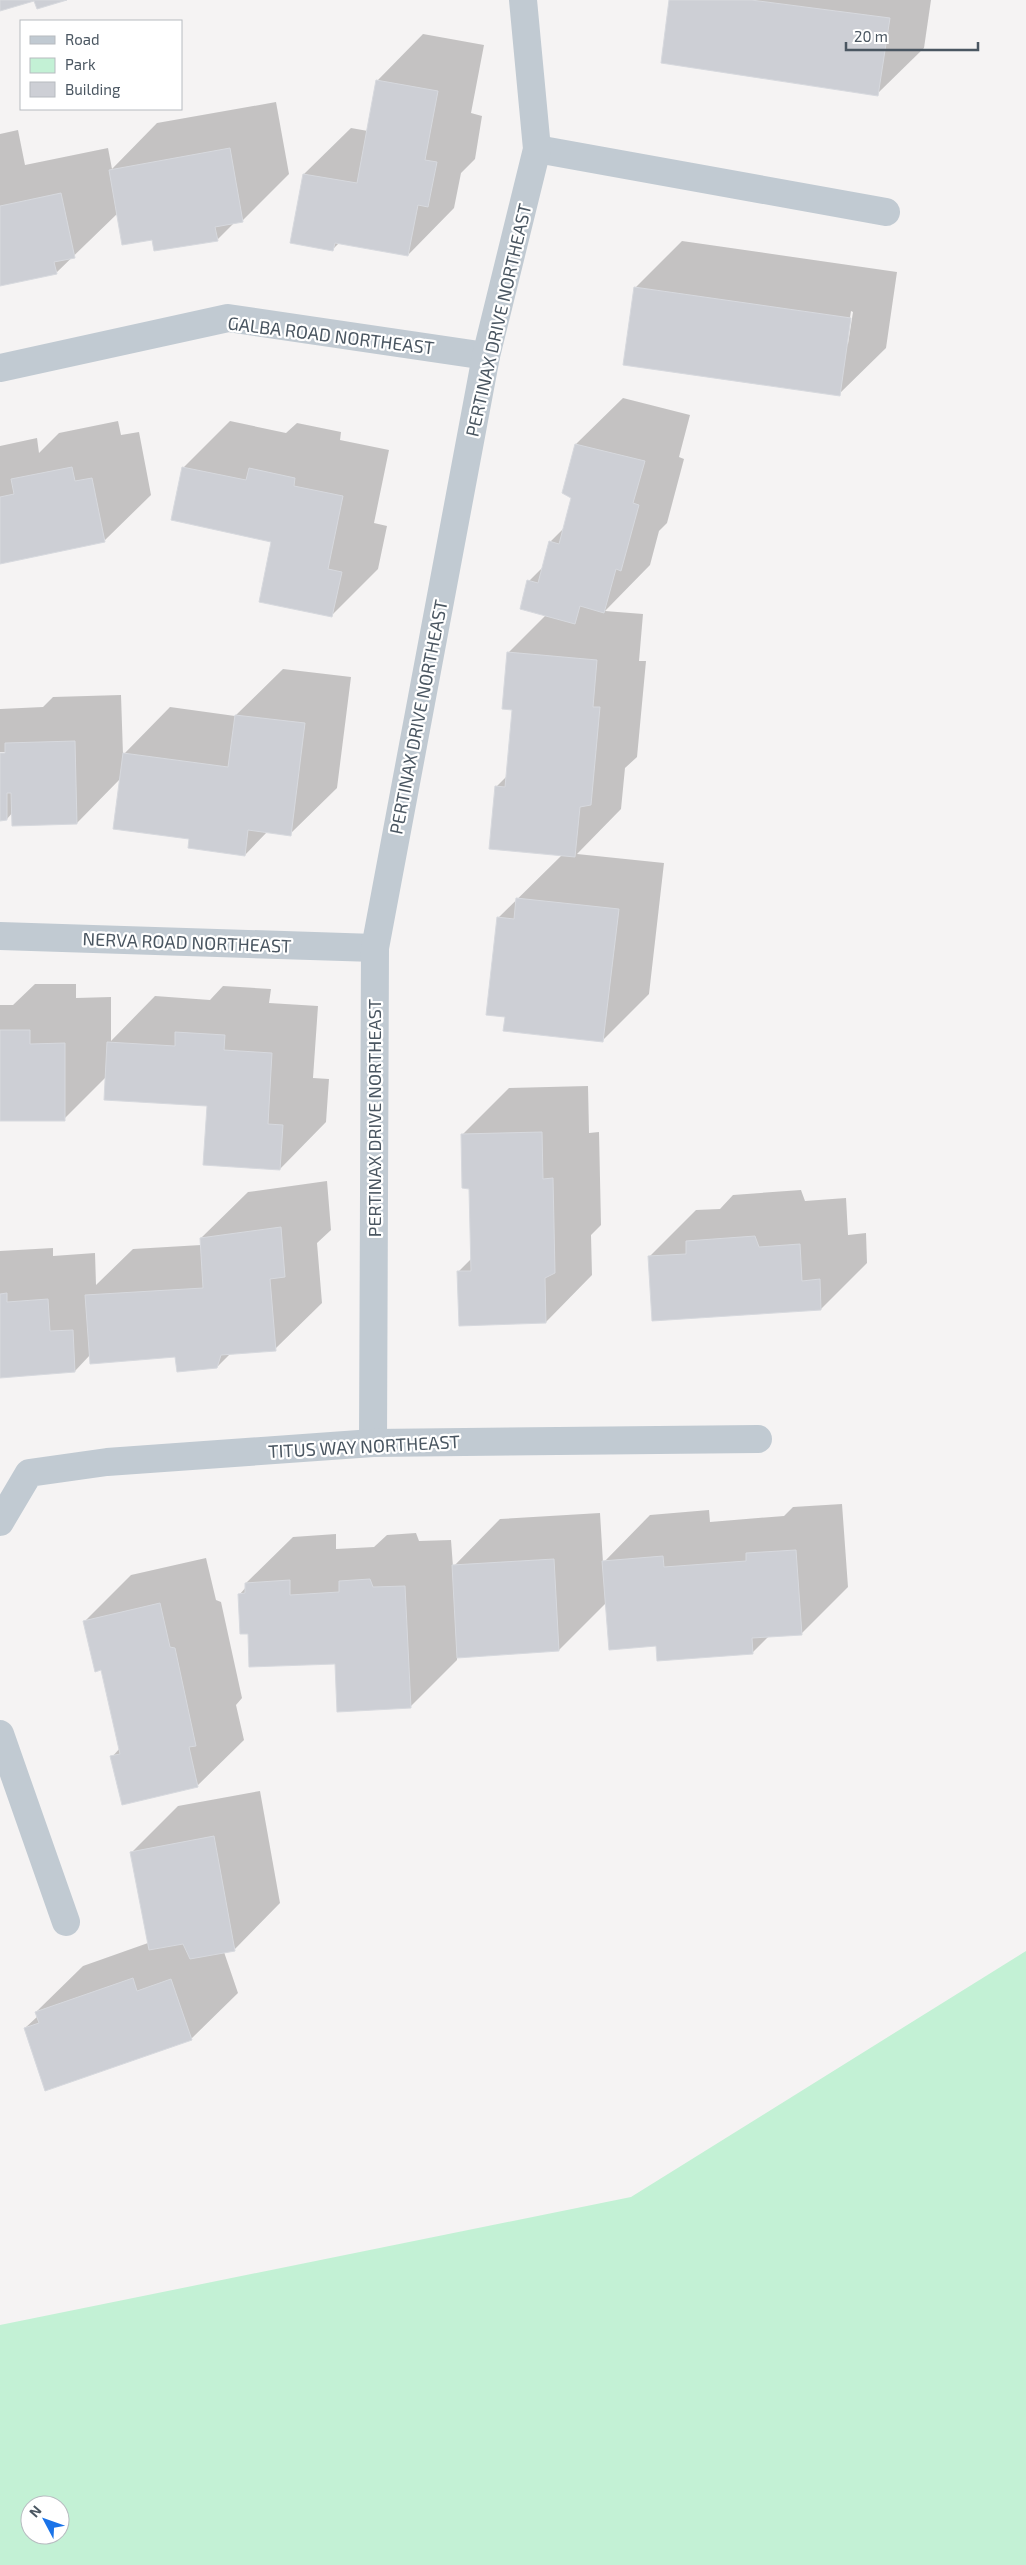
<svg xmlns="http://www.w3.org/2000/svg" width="1026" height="2565" font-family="'Exo 2',sans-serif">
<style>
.green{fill:#c3f1d5;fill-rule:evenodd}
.shadow{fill:#0003;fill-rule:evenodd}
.building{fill:#cdcfd5;stroke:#d7d9de}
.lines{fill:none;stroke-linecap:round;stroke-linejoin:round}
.minor{stroke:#c1cad2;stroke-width:28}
.labels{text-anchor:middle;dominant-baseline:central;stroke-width:4.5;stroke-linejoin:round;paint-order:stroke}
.street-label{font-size:18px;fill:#4a5661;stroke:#fff}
</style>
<rect width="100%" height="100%" fill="#f5f3f3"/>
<path class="green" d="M1026,1951V2565H0V2325L631,2197ZM30,2505H60V2535H30Z"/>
<g class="shadow">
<polygon points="670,0 931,0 924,48 877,94"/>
<polygon points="423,34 484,45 471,113 482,116 475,159 461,173 454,208 408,255 340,242 333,249 304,174 351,128 368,131 377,81"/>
<polygon points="276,102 289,174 242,221 235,222 217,240 153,238 118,213 56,273 0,284 0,134 18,130 25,165 108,148 112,169 157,123"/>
<path d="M682,241L897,272L886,348L839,394L635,288ZM851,311L853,312L848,344H846Z"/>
<polygon points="623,398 690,415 679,457 684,459 667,523 659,531 650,565 605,611 643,614 639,661 646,661 637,757 625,768 621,809 577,854 664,863 649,994 603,1040 506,1016 498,918 562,855 496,787 507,776 513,709 508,653 546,615 529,581 544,566 550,542 565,527 573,497 563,492 576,444"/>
<polygon points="118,421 121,435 139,432 151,495 104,541 0,562 0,446 37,438 39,453 59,433"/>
<polygon points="230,421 286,433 297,423 341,432 340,440 389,450 374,523 387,526 378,569 331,616 273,541 183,468"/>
<polygon points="283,669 351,677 337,788 290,834 268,831 245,855 190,838 120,779 77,823 13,812 7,819 0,819 0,755 11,752 0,752 0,709 43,707 53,697 121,695 123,755 170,707 235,716"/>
<polygon points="35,984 76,984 76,998 111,997 111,1041 155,996 210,1000 223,986 271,989 269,1003 318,1006 313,1078 329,1079 326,1122 280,1169 209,1105 106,1077 64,1119 0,1120 0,1005 13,1005"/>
<polygon points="588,1086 589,1133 599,1132 601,1225 591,1235 592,1275 546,1322 458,1272 472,1258 470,1187 462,1135 509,1088"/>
<polygon points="327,1181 331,1230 317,1243 322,1303 275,1349 231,1353 217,1367 177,1356 90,1355 75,1371 0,1376 0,1251 53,1248 53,1256 95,1253 96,1285 133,1249 201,1245 201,1238 248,1192"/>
<polygon points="801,1190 805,1201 846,1198 848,1235 866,1233 867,1263 821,1309 649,1257 696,1210 720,1209 733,1195"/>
<polygon points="842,1504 848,1587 801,1634 769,1636 753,1652 607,1602 559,1650 457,1657 457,1660 410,1707 336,1662 249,1633 240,1594 246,1587 246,1583 293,1537 336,1534 336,1549 374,1547 387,1535 416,1533 419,1541 451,1540 453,1567 500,1519 600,1513 603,1563 650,1515 709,1510 710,1522 784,1516 793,1507"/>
<polygon points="206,1558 216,1600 221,1602 242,1698 236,1705 244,1740 197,1786 112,1757 120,1748 102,1669 84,1622 131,1575"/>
<polygon points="260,1791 280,1903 234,1950 224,1952 238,1993 191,2039 25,2028 38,2016 36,2012 83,1966 148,1943 131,1853 178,1806"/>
</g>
<g class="building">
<polygon points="0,0 67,0 37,9 34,1 0,11"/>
<polygon points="669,0 751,0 890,18 878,96 661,63"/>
<polygon points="376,80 438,91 425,160 437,162 428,207 418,205 408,256 335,243 333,251 290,243 303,174 357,183"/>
<polygon points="230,148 243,222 215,227 218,241 154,251 152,240 122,245 109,170"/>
<polygon points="61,193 75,258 54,262 57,274 0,286 0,206"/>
<polygon points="634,287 851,318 840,396 623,365"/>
<polygon points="575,444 645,461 633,503 639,505 621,571 616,569 604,613 580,606 575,624 520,609 527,580 538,583 549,541 559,544 571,498 562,493"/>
<polygon points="72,467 75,481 92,478 105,542 0,564 0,497 14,494 11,479"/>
<polygon points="182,467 246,480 249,468 295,478 294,486 343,496 328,569 342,572 332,617 259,602 271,542 171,520"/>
<polygon points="507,652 597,660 593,707 600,707 591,805 580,807 575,857 489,849 495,786 505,787 512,710 502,709"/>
<polygon points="235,715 305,723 291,836 248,830 245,856 188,848 189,839 113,829 123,753 228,767"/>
<polygon points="75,741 77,824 12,826 11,793 7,793 7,820 0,821 0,753 5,753 5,743"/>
<polygon points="516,898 619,909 603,1042 503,1031 505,1017 486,1015 497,917 514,919"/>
<polygon points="0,1030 30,1030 30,1044 65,1043 65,1121 0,1121"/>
<polygon points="175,1032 225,1035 224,1050 272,1053 268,1124 283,1125 280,1170 203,1165 207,1106 104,1100 107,1042 175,1046"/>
<polygon points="542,1132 543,1179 553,1178 555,1273 545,1278 546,1323 459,1326 457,1271 471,1271 469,1189 462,1188 461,1134"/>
<polygon points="281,1227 285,1277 270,1279 276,1351 221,1355 217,1368 177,1372 175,1357 90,1364 85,1295 203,1288 200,1238"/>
<polygon points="755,1236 759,1247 800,1244 802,1281 820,1279 821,1310 652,1321 648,1256 686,1254 686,1241"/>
<polygon points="7,1293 7,1302 48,1299 50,1331 73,1330 75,1372 0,1378 0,1294"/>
<polygon points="796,1550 802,1635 752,1638 753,1654 657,1661 656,1646 609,1650 602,1561 663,1556 664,1567 746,1561 746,1553"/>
<polygon points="554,1559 559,1651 457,1658 452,1565"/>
<polygon points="370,1579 373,1587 405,1586 411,1708 337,1712 335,1664 249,1667 248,1634 240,1634 238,1594 245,1593 245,1583 290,1580 290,1595 339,1592 339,1581"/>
<polygon points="160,1603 170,1647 175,1648 196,1746 189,1747 198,1787 122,1805 110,1756 120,1754 101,1670 95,1672 83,1621"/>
<polygon points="214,1836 235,1951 190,1959 183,1944 149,1950 130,1852"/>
<polygon points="133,1978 137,1991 171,1979 192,2040 45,2091 24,2028 39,2023 35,2012"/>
</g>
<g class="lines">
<g class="minor">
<polyline points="537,149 886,212"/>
<polyline points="0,368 228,318 486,356"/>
<polyline points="0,936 375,948"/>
<polyline points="373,1443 375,948 486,356 537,149 523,0"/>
<polyline points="0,1522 29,1473 107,1462 373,1443 758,1439"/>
<polyline points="0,1734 66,1922"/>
</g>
</g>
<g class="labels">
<g class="street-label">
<text transform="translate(498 320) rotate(-77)">PERTINAX DRIVE NORTHEAST</text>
<text transform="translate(331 335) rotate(7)">GALBA ROAD NORTHEAST</text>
<text transform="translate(418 717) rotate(-79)">PERTINAX DRIVE NORTHEAST</text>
<text transform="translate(187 942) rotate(2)">NERVA ROAD NORTHEAST</text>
<text transform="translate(374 1118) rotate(-90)">PERTINAX DRIVE NORTHEAST</text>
<text transform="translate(364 1446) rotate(-3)">TITUS WAY NORTHEAST</text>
</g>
</g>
<rect x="20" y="20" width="162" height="90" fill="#ffffff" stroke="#b7bbc0"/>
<rect x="30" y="36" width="25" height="8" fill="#c1cad2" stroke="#b7bbc0"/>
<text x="65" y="45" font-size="15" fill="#4a5661">Road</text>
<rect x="30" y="58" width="25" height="15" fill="#c3f1d5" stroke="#b7bbc0"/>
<text x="65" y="70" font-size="15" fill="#4a5661">Park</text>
<rect x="30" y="82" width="25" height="15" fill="#cdcfd5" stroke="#b7bbc0"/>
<text x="65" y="95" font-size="15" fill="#4a5661">Building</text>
<g transform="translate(45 2520) rotate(311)"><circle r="24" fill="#ffffff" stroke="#b7bbc0"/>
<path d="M0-4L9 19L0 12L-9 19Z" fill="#1a73e8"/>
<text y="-8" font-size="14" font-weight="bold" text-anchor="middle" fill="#4a5661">N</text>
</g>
<path d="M846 42v8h132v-8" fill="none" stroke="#4a5661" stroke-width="2.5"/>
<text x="854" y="42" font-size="15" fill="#4a5661" stroke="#ffffff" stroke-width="4" paint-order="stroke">20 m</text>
</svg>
